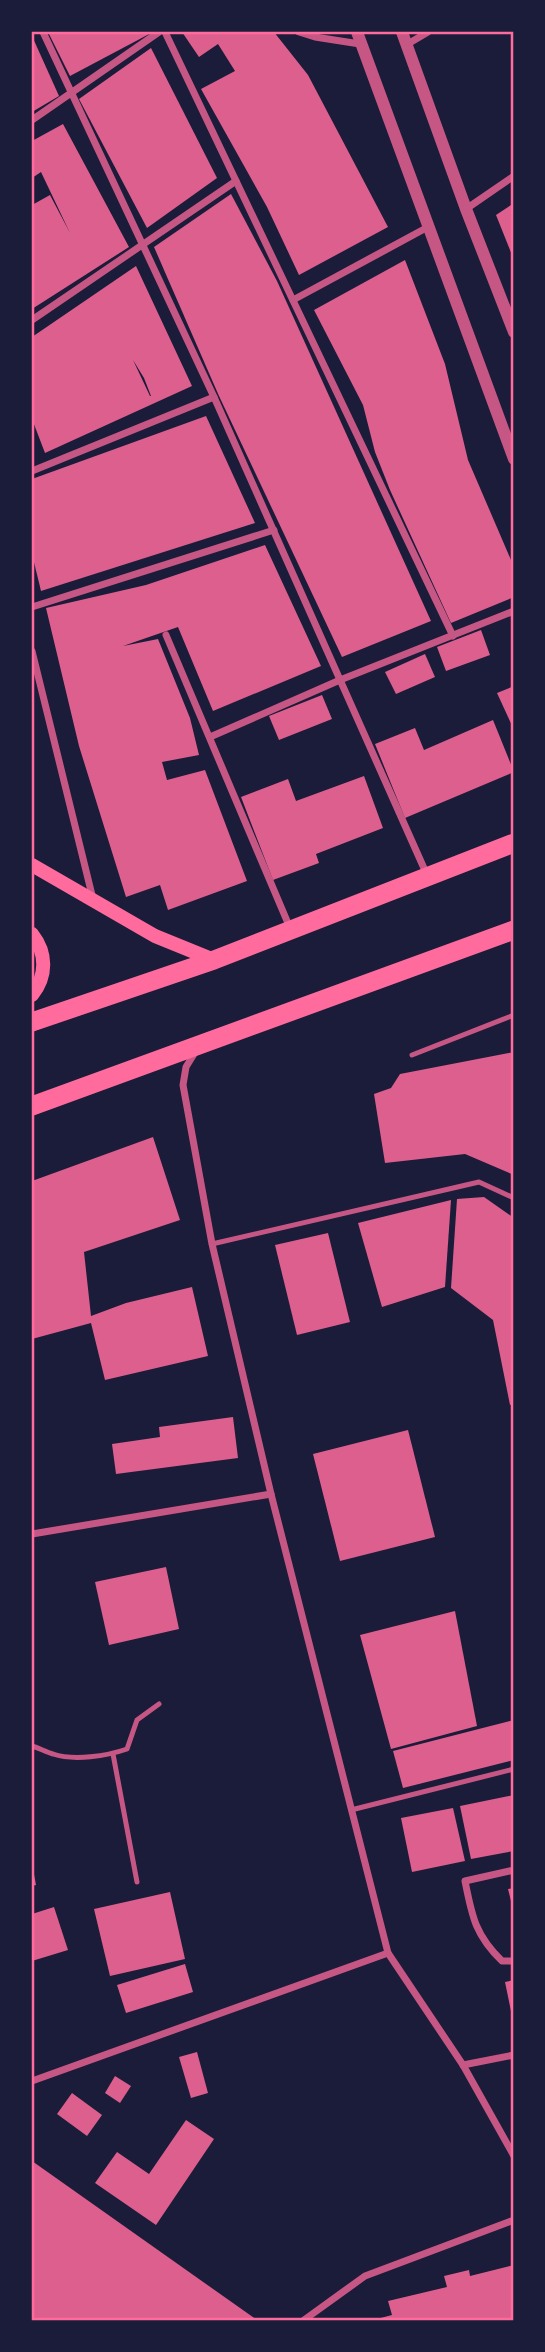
<svg xmlns="http://www.w3.org/2000/svg" width="545" height="2352" font-family="'IBM Plex Sans',sans-serif">
<style>
.building{fill:#dd5f8e;fill-rule:evenodd}
.lines{fill:none;stroke-linecap:round;stroke-linejoin:round}
.service{stroke:#c65784;stroke-width:5}
.minor{stroke:#c65784;stroke-width:7}
.tertiary{stroke:#c65784;stroke-width:12}
.secondary{stroke:#ff6b9d;stroke-width:14}
.trunk{stroke:#ff6b9d;stroke-width:19}
.neatline{fill:none;stroke:#ff6b9d;stroke-width:2.5}
</style>
<rect width="100%" height="100%" fill="#1b1b3a"/>
<g class="building">
<polygon points="48,32 153,32 70,76"/>
<polygon points="182,32 274,32 308,75 388,227 299,275 267,207 201,89 235,71 218,44 199,57"/>
<polygon points="32,36 59,96 32,112"/>
<polygon points="151,48 217,178 147,228 79,99"/>
<polygon points="63,124 129,247 32,309 32,205 50,195 70,233 41,172 32,178 32,141"/>
<polygon points="231,194 277,281 431,621 342,657 219,396 154,247"/>
<polygon points="514,203 514,260 496,215"/>
<polygon points="405,260 445,364 468,460 514,567 514,597 451,623 390,490 375,452 363,405 314,310"/>
<path d="M136,266L192,386L45,453L32,419V337ZM133,360L144,378L151,396H150Z"/>
<polygon points="206,416 255,523 41,591 32,554 32,479"/>
<polygon points="265,545 321,666 213,711 178,627 123,646 158,639 190,718 199,755 162,762 167,780 205,770 247,881 168,910 160,885 126,897 79,746 46,608 146,585"/>
<polygon points="481,630 490,655 446,671 437,647"/>
<polygon points="425,654 435,677 396,694 385,672"/>
<polygon points="514,686 514,730 497,693"/>
<polygon points="322,695 332,719 279,740 269,716"/>
<polygon points="493,720 514,772 405,818 375,744 415,728 424,750"/>
<polygon points="364,776 383,828 316,854 319,863 273,880 241,797 288,779 296,801"/>
<polygon points="514,1052 514,1175 465,1154 385,1163 374,1094 391,1088 400,1074"/>
<polygon points="153,1137 180,1220 84,1252 91,1316 126,1303 192,1287 208,1356 105,1380 91,1323 32,1339 32,1181"/>
<polygon points="484,1197 514,1218 514,1404 510,1405 493,1320 451,1288 457,1199"/>
<polygon points="451,1200 445,1287 382,1307 358,1223"/>
<polygon points="328,1233 350,1322 297,1335 275,1245"/>
<polygon points="233,1417 238,1458 116,1474 112,1444 160,1437 159,1427"/>
<polygon points="408,1430 435,1537 340,1561 313,1454"/>
<polygon points="166,1567 179,1629 109,1645 95,1582"/>
<polygon points="455,1611 477,1726 391,1749 360,1635"/>
<polygon points="514,1720 514,1760 403,1788 393,1751"/>
<polygon points="514,1795 514,1851 471,1859 460,1806"/>
<polygon points="453,1808 465,1861 412,1872 401,1818"/>
<polygon points="32,1864 36,1885 32,1886"/>
<polygon points="514,1888 514,1909 513,1909 508,1889"/>
<polygon points="170,1892 185,1959 110,1976 94,1909"/>
<polygon points="54,1907 68,1950 32,1961 32,1914"/>
<polygon points="185,1964 193,1992 126,2013 117,1985"/>
<polygon points="514,1980 514,2016 512,2016 505,1982"/>
<polygon points="197,2052 208,2093 191,2098 179,2057"/>
<polygon points="115,2076 131,2086 120,2103 105,2093"/>
<polygon points="72,2093 102,2115 87,2136 57,2114"/>
<polygon points="186,2120 214,2139 156,2225 95,2183 117,2152 149,2174"/>
<polygon points="32,2161 257,2320 32,2320"/>
<polygon points="514,2265 514,2320 373,2320 392,2315 388,2301 447,2287 444,2276 469,2270 470,2276"/>
</g>
<g class="lines">
<g class="service">
<polyline points="412,1055 514,1015"/>
<polyline points="212,1244 479,1182 514,1198"/>
<path d="M32,1746C39,1748 46,1752 53,1754C74,1761 107,1756 127,1749L137,1720L159,1704"/>
<polyline points="113,1754 137,1882"/>
<polyline points="351,1810 514,1769"/>
</g>
<g class="minor">
<polyline points="43,32 214,397 427,875"/>
<polyline points="165,32 453,636"/>
<polyline points="299,32 315,37 360,44"/>
<polyline points="406,45 428,32"/>
<polyline points="32,120 159,32"/>
<polyline points="466,209 514,176"/>
<polyline points="293,300 428,227"/>
<polyline points="32,320 236,181"/>
<polyline points="32,471 214,397"/>
<polyline points="32,607 274,530"/>
<polyline points="166,635 290,928"/>
<polyline points="32,651 93,899"/>
<polyline points="210,737 340,680 514,611"/>
<polyline points="194,1054 186,1067 183,1085 212,1244 271,1494 388,1953 463,2065 514,2156"/>
<polyline points="32,1534 271,1494"/>
<path d="M514,1870L465,1881C472,1916 475,1935 502,1961H514"/>
<polyline points="463,2065 514,2055"/>
<polyline points="32,2081 388,1953"/>
<polyline points="304,2320 365,2276 514,2220"/>
</g>
<g class="tertiary">
<polyline points="357,32 514,459"/>
<polyline points="402,32 466,209 514,332"/>
</g>
<g class="secondary">
<polyline points="32,865 155,936 214,960"/>
<path d="M32,934C47,953 47,976 32,995"/>
</g>
<g class="trunk">
<polyline points="32,1022 214,960 514,843"/>
<polyline points="32,1106 514,930"/>
</g>
</g>
<rect width="545" height="2352" fill="none" stroke="#1b1b3a" stroke-width="66"/>
<rect x="33" y="33" width="479" height="2286" class="neatline"/>
</svg>
